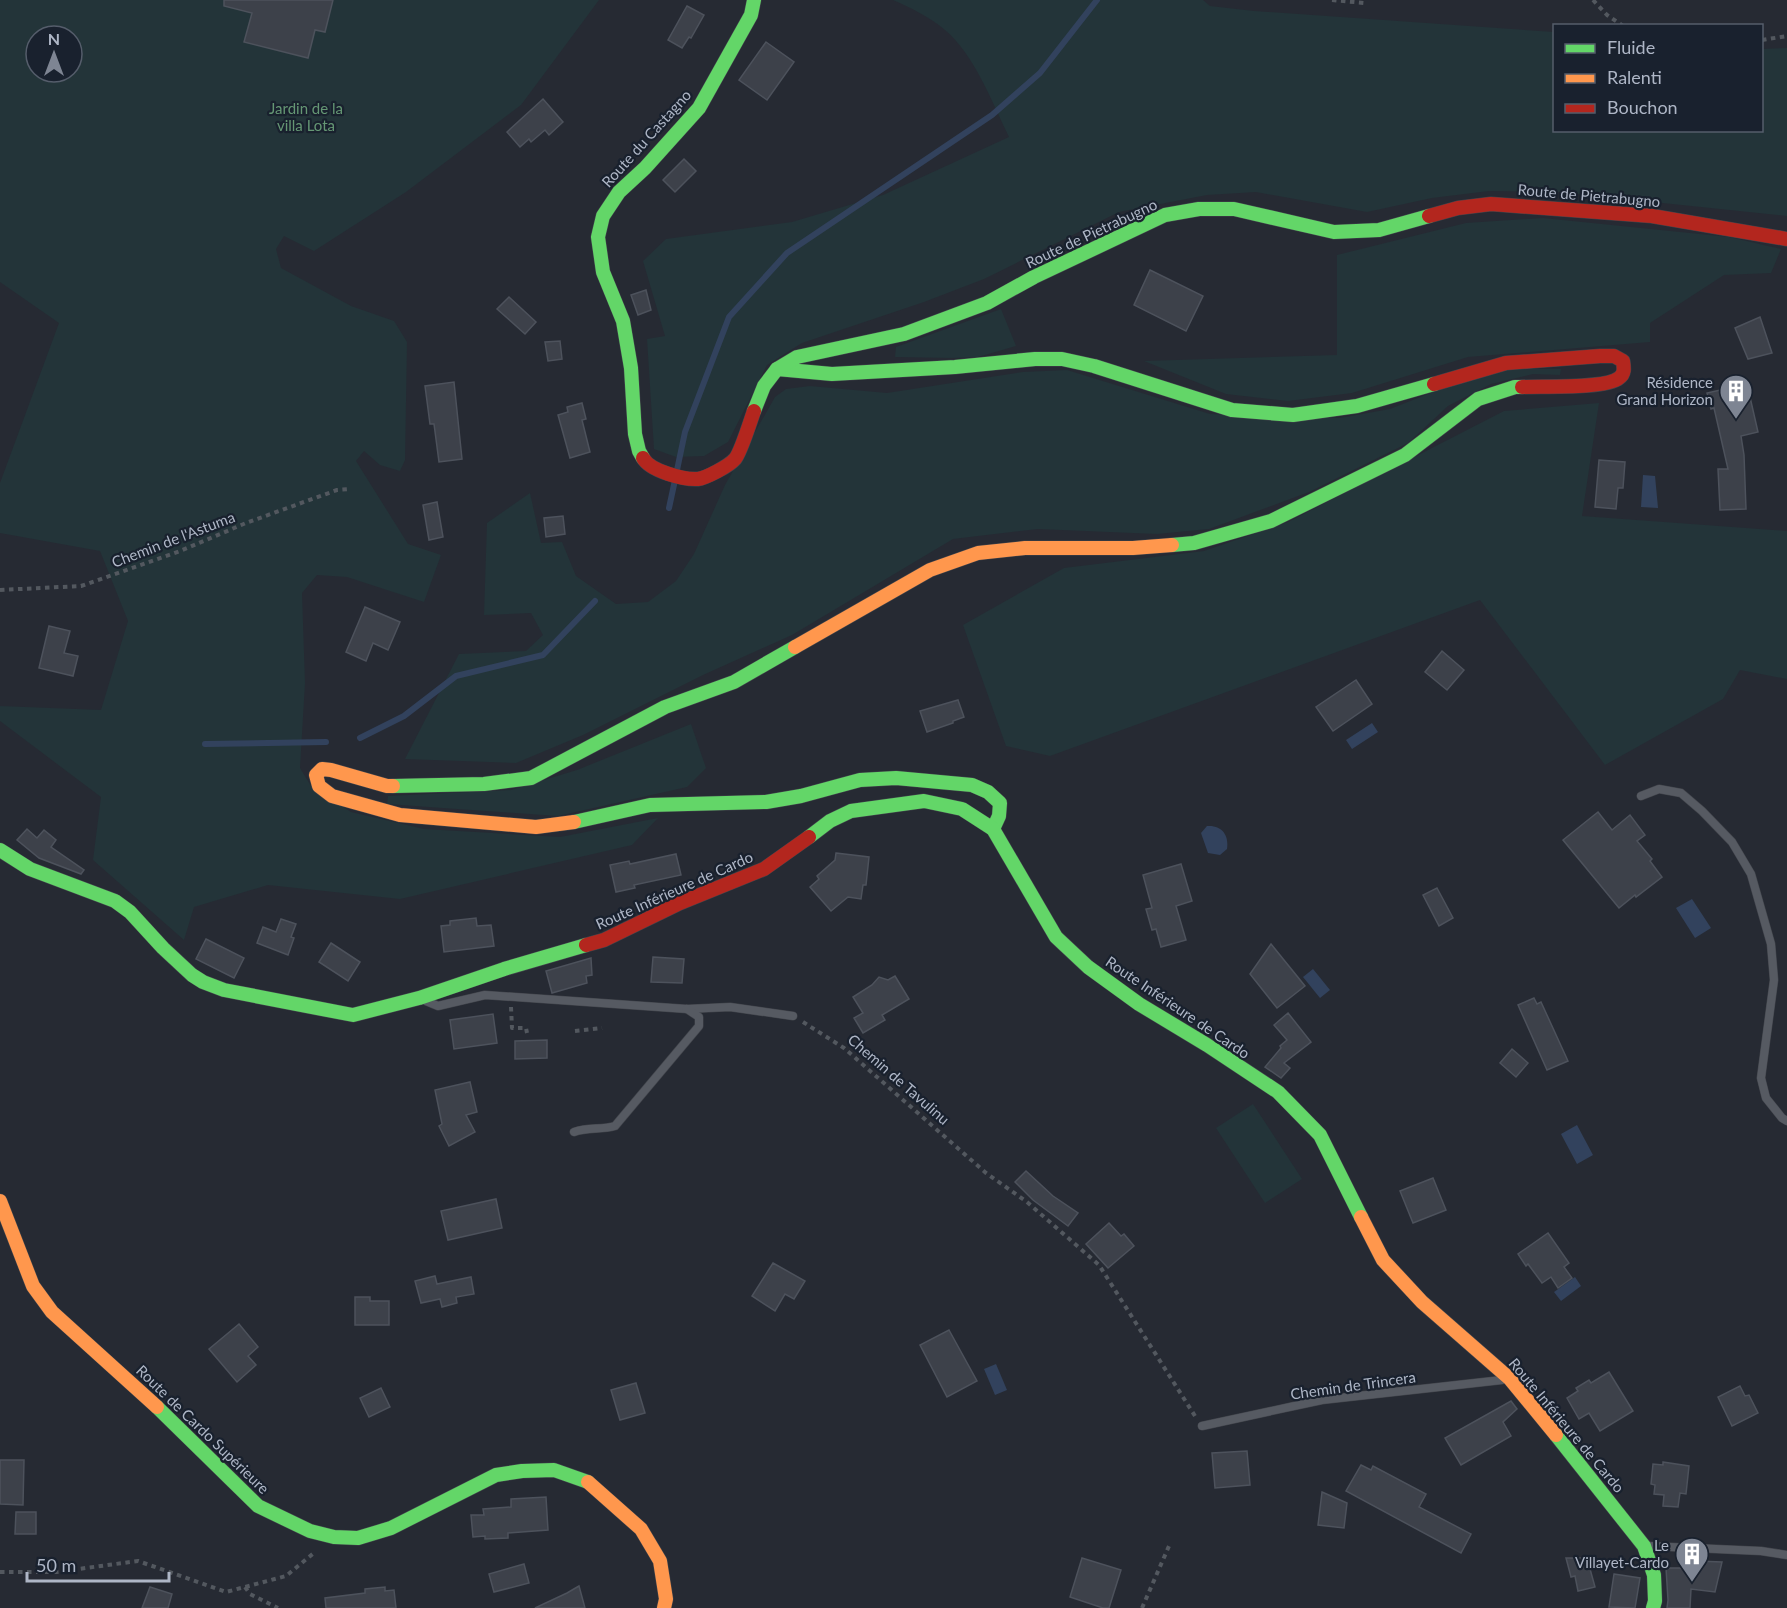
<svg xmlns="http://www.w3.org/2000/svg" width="1787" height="1608" font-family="Lato,sans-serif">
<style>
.green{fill:#233439;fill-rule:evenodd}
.water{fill:#32425d}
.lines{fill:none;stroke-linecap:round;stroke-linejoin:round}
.stream{stroke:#32425d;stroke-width:6}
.building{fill:#3d414a;stroke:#4d525c;stroke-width:1.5}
.lane-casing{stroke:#42454c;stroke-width:9}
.fast-casing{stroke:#42454c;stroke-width:15}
.slow-casing{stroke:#42454c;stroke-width:15}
.jam-casing{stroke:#42454c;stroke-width:15}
.path{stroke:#53585f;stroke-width:4;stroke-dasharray:4.5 4.5;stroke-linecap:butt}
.lane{stroke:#565a62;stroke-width:8}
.fast{stroke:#63d668;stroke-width:14}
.slow{stroke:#ff974d;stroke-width:14}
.jam{stroke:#b3261e;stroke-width:14}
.labels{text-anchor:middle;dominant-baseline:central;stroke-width:4.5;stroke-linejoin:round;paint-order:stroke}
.park-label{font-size:15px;fill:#659774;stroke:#19212e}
.street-label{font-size:15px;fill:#aeb6c6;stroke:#19212e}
.poi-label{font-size:15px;fill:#aeb6c6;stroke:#19212e;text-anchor:end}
</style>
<rect width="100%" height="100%" fill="#262a33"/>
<g class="green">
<path d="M0,0H599L521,105L406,192L314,251L284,236L276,249L281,268L351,306L394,321L407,342L405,460L400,471L380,465L364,451L356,461L408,544L441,555L424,602L347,577L317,575L302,593L305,683L300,768L311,786L351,812L424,829L560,837L658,818L632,845L400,899L268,885L194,907L184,940L93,860L101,797L0,721V706L101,710L128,621L100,551L0,533V483L59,323L0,282ZM36,36H72V72H36Z"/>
<path d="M893,0H1203L1210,6L1254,11L1554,32V130H1762V49L1787,48V216L1557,192L1489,191L1432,198L1367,212L1256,192L1207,195L1119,212L984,279L924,302L802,343L767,365L728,442L704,456L676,457L654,449L647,339L665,336L643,261L666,239L792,222L883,195L1009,137C993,104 974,54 945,30C930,17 911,8 893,0Z"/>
<polygon points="1543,218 1729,237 1781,249 1771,273 1724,275 1650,323 1650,342 1468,357 1352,393 1288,401 1226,394 1144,361 1337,355 1337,255 1466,223"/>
<polygon points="1001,309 1016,346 978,357 953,358 895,357 896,347"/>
<polygon points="1506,369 1561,369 1560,375 1533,374 1491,384 1448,406 1408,443 1309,492 1209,529 1157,534 1038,529 953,539 792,635 703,675 583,735 516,763 405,759 459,654 526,651 543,635 531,613 484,615 487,523 530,493 541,543 562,542 576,576 616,604 648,602 676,581 694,554 725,485 775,397 786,389 810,386 887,393 1023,372 1067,370 1210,414 1340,418 1390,409 1461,381"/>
<polygon points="1599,403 1582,516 1787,531 1787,679 1740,670 1723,699 1605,765 1480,600 1050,756 1006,746 963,625 1064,568 1204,551 1288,522 1504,411"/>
<polygon points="691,724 706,768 687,787 558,816 387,804 388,796 511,790 577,770"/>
<polygon points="1253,1104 1302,1179 1265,1203 1216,1128"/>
</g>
<g class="water">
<polygon points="1643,475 1655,476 1658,508 1641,507"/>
<polygon points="1372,723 1378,732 1352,749 1346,740"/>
<path d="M1207,826C1222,825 1229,835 1227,849L1220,855L1208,853L1201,833Z"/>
<polygon points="1692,899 1711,928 1695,938 1676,908"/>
<polygon points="1313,969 1330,990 1320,998 1303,977"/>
<polygon points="1577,1125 1593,1155 1577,1164 1561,1134"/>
<polygon points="1575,1277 1581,1286 1561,1301 1554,1292"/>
<polygon points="996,1364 1007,1390 995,1395 984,1369"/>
</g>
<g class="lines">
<g class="stream">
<polyline points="677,470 685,432 729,317 787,253 992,115 1040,73 1097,0"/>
<polyline points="669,508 675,480"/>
<polyline points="360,738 404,716 456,676 543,655 595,601"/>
<polyline points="205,744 326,742"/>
</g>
</g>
<g class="building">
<polygon points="224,0 333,0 325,32 315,30 308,58 244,42 252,13 224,6"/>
<polygon points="687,6 704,15 691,38 689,37 682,48 668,40"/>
<polygon points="766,42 794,62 767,100 739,80"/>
<polygon points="543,99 563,122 549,135 545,130 531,142 529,139 520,147 507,132"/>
<polygon points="684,159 696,171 675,192 663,180"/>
<polygon points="1150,270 1203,296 1186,331 1134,305"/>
<polygon points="646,290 651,310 638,315 631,295"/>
<polygon points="509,297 536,322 525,334 497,309"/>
<polygon points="1760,317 1772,353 1748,359 1735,328"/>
<polygon points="560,341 562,359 548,361 545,342"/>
<polygon points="454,382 462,459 439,462 434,424 430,424 425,386"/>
<polygon points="1747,384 1758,432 1741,436 1744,455 1746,509 1720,510 1718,469 1728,469 1714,408 1711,409 1707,393"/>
<polygon points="582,403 586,419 582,420 590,452 570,458 558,415 568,412 567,407"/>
<polygon points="1599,460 1625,462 1623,488 1618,488 1616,509 1595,507"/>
<polygon points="437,502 443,537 429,540 423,505"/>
<polygon points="563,516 565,534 546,537 544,518"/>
<polygon points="365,607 400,622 388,650 373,643 366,661 346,652"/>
<polygon points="49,626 70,631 64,653 78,656 73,676 39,668"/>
<polygon points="1442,651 1464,670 1447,690 1425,672"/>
<polygon points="1356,680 1372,704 1333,731 1316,707"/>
<polygon points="958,700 964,717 953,721 953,723 927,732 920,711"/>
<polygon points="1598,812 1612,830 1630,815 1645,835 1637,841 1652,859 1650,861 1662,877 1636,897 1635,895 1619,908 1563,840"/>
<polygon points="27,829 37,838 44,830 56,840 51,847 84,870 81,874 39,858 17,840"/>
<polygon points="836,853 869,857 866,885 863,885 861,899 848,897 831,911 810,887 819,879 817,876 835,860"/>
<polygon points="676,854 681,875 634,885 635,888 616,892 610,865 629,861 630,864"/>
<polygon points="1181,864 1192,901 1176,906 1186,940 1161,947 1156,929 1152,930 1146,909 1152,908 1143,875"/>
<polygon points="1437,888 1453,918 1439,926 1423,895"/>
<polygon points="476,918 477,926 491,925 494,946 444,952 441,926 450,925 450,921"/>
<polygon points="281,919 296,924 291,937 294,938 288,955 257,943 263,927 276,932"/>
<polygon points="206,939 244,958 234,978 196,959"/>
<polygon points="331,943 360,962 348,981 319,962"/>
<polygon points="1271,944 1305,986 1277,1008 1250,974"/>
<polygon points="653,957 684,959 682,983 651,982"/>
<polygon points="591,958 592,975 586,976 587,983 552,993 546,971"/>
<polygon points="895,976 909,999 882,1015 885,1020 863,1033 854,1018 863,1013 853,997 872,985 879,977 888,980"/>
<polygon points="1534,998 1537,1004 1541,1002 1568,1061 1547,1070 1518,1005"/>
<polygon points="1288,1013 1311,1042 1284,1063 1290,1068 1281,1078 1265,1067 1281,1048 1280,1046 1287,1040 1274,1025"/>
<polygon points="493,1014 497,1043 454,1049 450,1020"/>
<polygon points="547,1040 547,1058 515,1059 515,1041"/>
<polygon points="1512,1049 1528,1063 1516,1077 1500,1063"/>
<polygon points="470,1082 477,1112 466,1115 475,1132 449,1146 439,1126 442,1124 435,1090"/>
<polygon points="1026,1171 1053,1196 1078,1213 1068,1226 1033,1200 1015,1182"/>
<polygon points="1433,1178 1446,1210 1413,1223 1400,1191"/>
<polygon points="496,1199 502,1228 448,1240 441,1211"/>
<polygon points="1109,1223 1121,1236 1124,1234 1134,1246 1108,1268 1086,1244"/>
<polygon points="1548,1233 1569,1263 1564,1267 1572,1278 1558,1288 1551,1277 1542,1283 1528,1264 1526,1266 1518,1254"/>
<polygon points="773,1263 805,1281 794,1299 785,1294 775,1311 752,1296"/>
<polygon points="435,1276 437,1284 471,1277 474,1294 456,1297 457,1303 442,1307 440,1299 421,1303 415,1281"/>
<polygon points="355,1297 370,1297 370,1301 389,1301 389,1325 355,1325"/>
<polygon points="239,1324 258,1347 248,1356 256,1365 237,1382 209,1349"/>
<polygon points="949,1330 977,1381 947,1397 920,1345"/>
<polygon points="1609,1372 1633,1411 1600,1431 1589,1413 1579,1419 1567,1398 1578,1391 1576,1388 1589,1380 1591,1383"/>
<polygon points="636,1383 645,1413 620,1420 611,1390"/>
<polygon points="1740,1386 1745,1396 1749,1395 1758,1413 1732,1426 1718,1397"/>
<polygon points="381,1388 390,1407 369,1417 360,1398"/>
<polygon points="1511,1401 1517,1409 1503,1422 1511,1436 1461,1465 1445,1438"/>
<polygon points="1247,1451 1250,1485 1215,1488 1212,1453"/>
<polygon points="0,1460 24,1460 23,1505 0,1504"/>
<polygon points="1663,1462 1689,1466 1686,1494 1680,1493 1678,1507 1663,1506 1664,1495 1654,1494 1655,1485 1651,1484 1653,1464 1663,1465"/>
<polygon points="1361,1465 1371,1470 1373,1466 1426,1494 1419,1507 1471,1534 1461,1553 1346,1491"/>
<polygon points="1322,1492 1347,1503 1344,1528 1318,1525"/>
<polygon points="546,1497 548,1530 508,1533 508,1538 485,1539 485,1536 473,1537 471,1515 484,1515 483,1509 511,1507 511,1499"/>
<polygon points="16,1512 36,1512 36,1534 15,1534"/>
<polygon points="1082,1558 1121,1570 1109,1608 1103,1608 1070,1597"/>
<polygon points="1566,1558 1587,1558 1595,1587 1578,1591 1575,1576 1571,1577"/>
<polygon points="1695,1561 1722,1562 1715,1592 1691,1589 1690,1608 1667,1608 1668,1600 1666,1568 1694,1568"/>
<polygon points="524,1564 529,1583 494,1592 489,1574"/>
<polygon points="1614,1574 1640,1578 1635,1608 1609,1607"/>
<polygon points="579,1586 585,1608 535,1608 567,1593"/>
<polygon points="150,1587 172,1594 168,1608 142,1608"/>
<polygon points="385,1587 385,1591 394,1590 396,1608 326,1608 325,1598 365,1593 365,1589"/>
</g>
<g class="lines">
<g class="lane-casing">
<g id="lane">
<polyline points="1641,796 1659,789 1681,793 1702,811 1732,842 1751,874 1771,944 1774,980 1761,1078 1766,1098 1782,1118 1787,1121"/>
<polyline points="426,1001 438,1006 485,995 687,1009 730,1007 793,1016"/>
<path d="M574,1132C588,1127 601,1130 615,1126L699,1026V1017L687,1009"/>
<polyline points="1202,1426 1322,1400 1502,1380"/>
<polyline points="1648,1546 1761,1551 1787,1555"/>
</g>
</g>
<g class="fast-casing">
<g id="fast">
<polyline points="777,369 832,374 955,367 1035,359 1062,359 1094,366 1232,410 1293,415 1357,406 1434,384"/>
<polyline points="754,411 764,386 777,369 797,357 904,334 987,303 1034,277 1165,215 1199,209 1234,209 1334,232 1379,230 1429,216"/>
<polyline points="643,458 639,451 635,434 631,368 623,321 603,272 598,237 603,216 619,192 645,168 699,108 751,15 754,0"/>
<polyline points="1172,545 1194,543 1271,521 1405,455 1478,399 1515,387 1522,387"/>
<polyline points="393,786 484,784 531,778 665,707 734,682 795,647"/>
<polyline points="574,822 650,805 766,802 801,796 860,780 896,778 972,785 988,792 1000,803 999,816 993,829"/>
<polyline points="809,837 830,821 851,811 924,801 962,809 993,829 1056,937 1088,967 1139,1004 1207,1045 1278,1092 1320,1135 1361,1217"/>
<polyline points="0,850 30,869 115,901 130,912 163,948 192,975 203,982 224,990 353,1015 419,998 504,969 586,945"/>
<polyline points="157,1407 258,1506 310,1531 334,1537 358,1538 391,1528 496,1475 522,1471 554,1470 588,1482"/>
<polyline points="1556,1435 1644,1546 1654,1575 1655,1601 1653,1608"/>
</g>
</g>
<g class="slow-casing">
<g id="slow">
<polyline points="795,647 930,570 978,553 1025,548 1133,548 1172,545"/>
<polyline points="393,786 387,786 331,770 322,769 316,775 319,786 332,796 400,815 536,827 574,822"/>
<polyline points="0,1201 33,1286 52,1312 157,1407"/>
<polyline points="1361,1217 1383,1260 1422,1302 1510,1379 1556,1435"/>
<polyline points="588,1482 641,1529 660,1561 666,1599 664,1608"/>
</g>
</g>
<g class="jam-casing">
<g id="jam">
<polyline points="1429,216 1458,208 1491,204 1652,216 1787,239"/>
<path d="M1434,384L1506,363L1600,356H1614L1623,361C1624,368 1625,374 1619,378C1606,389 1541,386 1522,387"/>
<path d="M643,458C650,471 684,480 698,479C706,478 729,466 735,459C741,452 750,422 754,411"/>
<polyline points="586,945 604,940 680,903 764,869 809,837"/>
</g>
</g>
<g class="path">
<polyline points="1332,0 1364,3"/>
<polyline points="1593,0 1607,15 1623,26"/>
<polyline points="1762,40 1787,36"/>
<polyline points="0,590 81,586 180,551 246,523 337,490 350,489"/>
<polyline points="511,1007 512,1028 526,1028 527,1033"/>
<polyline points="803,1022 844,1048 986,1173 1027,1202 1099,1265 1195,1416"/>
<polyline points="575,1031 602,1028"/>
<polyline points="0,1572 56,1572 138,1561 226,1592 286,1576 315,1552"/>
<polyline points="245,1587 250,1594 278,1608"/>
<polyline points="1142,1608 1169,1546"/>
</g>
<use href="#lane" class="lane"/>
<use href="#fast" class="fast"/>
<use href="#slow" class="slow"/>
<use href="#jam" class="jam"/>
</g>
<defs>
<g id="building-pin" transform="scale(1.725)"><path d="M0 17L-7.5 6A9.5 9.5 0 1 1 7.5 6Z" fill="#7e8593" stroke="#19212e"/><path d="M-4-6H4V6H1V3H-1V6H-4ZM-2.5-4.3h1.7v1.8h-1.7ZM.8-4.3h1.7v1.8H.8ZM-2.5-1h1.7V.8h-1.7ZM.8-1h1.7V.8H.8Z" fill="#fff"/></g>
</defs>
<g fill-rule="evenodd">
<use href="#building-pin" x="1736" y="391"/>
<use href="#building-pin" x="1692" y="1554"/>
</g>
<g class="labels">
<g class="park-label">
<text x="306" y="108">Jardin de la<tspan x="306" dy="17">villa Lota</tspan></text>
</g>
<g class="street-label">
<text transform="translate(646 138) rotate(-48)">Route du Castagno</text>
<text transform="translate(1589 195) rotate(5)">Route de Pietrabugno</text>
<text transform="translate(1091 233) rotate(-25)">Route de Pietrabugno</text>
<text transform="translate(173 539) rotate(-21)">Chemin de l'Astuma</text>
<text transform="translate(674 890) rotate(-24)">Route Inférieure de Cardo</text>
<text transform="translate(1178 1007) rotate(34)">Route Inférieure de Cardo</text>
<text transform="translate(899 1079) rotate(41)">Chemin de Tavulinu</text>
<text transform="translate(1353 1385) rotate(-8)">Chemin de Trincera</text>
<text transform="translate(1567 1425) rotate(50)">Route Inférieure de Cardo</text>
<text transform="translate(203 1429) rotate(44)">Route de Cardo Supérieure</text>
</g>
<g class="poi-label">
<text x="1713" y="382">Résidence<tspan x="1713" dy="17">Grand Horizon</tspan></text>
<text x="1669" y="1545">Le<tspan x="1669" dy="17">Villayet-Cardo</tspan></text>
</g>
</g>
<rect x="1553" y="24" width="210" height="108" fill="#19212e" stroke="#555d6b" stroke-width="1.5"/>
<rect x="1565" y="44" width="30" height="9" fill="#63d668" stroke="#555d6b" stroke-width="1.5"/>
<text x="1607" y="54" font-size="18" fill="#aeb6c6">Fluide</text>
<rect x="1565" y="74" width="30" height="9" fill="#ff974d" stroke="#555d6b" stroke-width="1.5"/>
<text x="1607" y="84" font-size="18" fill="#aeb6c6">Ralenti</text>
<rect x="1565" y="104" width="30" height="9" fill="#b3261e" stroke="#555d6b" stroke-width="1.5"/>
<text x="1607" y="114" font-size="18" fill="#aeb6c6">Bouchon</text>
<g transform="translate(54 54)"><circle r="28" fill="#19212e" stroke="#555d6b" stroke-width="1.5"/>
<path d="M0-4.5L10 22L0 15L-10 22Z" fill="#7e8593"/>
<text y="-9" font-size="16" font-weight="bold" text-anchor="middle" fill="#aeb6c6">N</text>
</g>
<path d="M27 1572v9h142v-9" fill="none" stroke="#aeb6c6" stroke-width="3"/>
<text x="36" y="1572" font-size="18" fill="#aeb6c6" stroke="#19212e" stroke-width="4.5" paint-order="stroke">50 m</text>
</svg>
